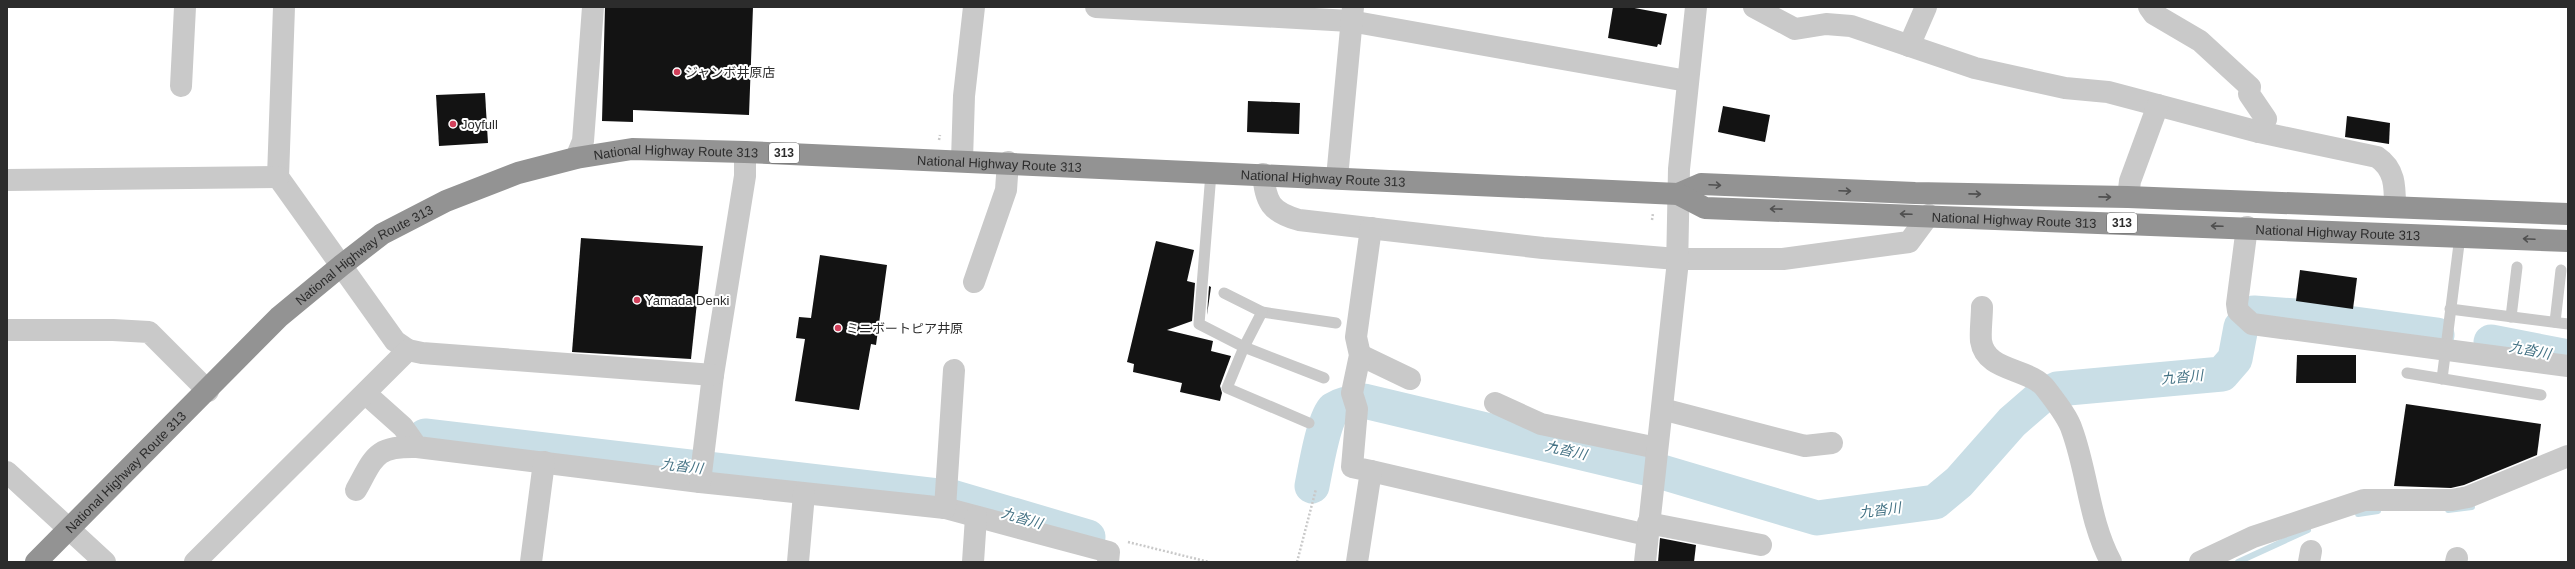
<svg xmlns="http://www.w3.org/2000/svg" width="2575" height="569" font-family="Helvetica,'Noto Sans JP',sans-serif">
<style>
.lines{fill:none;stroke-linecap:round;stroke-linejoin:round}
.stream{stroke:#c9dee6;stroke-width:6}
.river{stroke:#c9dee6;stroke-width:35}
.building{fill:#131313}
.path{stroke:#c9c9c9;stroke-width:2.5;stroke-dasharray:2 2;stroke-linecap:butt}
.lane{stroke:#c9c9c9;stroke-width:11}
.street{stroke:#c9c9c9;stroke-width:22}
.highway{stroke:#939393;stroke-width:22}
.oneway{stroke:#505050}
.poi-dot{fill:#d1405b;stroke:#fff;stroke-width:1.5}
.labels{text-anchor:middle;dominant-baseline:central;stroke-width:4;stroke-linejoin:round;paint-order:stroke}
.shield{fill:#fff;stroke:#6b6b6b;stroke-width:1}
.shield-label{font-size:12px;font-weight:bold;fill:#2c2c2c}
.poi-label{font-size:13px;fill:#2c2c2c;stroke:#fff;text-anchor:start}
.street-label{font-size:13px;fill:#2c2c2c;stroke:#fff}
.water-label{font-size:14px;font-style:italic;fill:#447284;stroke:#fff}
</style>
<rect width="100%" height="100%" fill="#fff"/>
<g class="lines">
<g class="stream">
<polyline points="2448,510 2472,507"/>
<polyline points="2358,514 2378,511"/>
<polyline points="2238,562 2308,530"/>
</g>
<g class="river">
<polyline points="2491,342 2568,357"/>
<polyline points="425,436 938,496"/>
<path d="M1312,486C1315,471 1324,417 1334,409C1343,403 1354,403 1364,401L1662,472L1817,518L1935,502L1959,482L2012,422L2042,396L2057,389L2222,374L2235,359L2241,327L2254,313L2295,316L2437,335"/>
<polyline points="952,497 1088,537"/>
</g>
</g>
<g class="building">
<polygon points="605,7 753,7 749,115 633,110 633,122 602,121"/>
<polygon points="1613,7 1629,7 1667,14 1661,45 1658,44 1657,47 1608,38"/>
<polygon points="485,93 488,143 439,146 436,95"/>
<polygon points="1248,101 1300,103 1299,134 1247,132"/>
<polygon points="1723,106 1770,115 1765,142 1718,132"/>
<polygon points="2347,116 2390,123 2389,144 2345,137"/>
<polygon points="581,238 703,246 691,359 572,352"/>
<polygon points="1156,241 1194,250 1187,281 1195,283 1192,321 1167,330 1213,341 1211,351 1231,356 1220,386 1222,393 1220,401 1180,392 1182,383 1133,372 1134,364 1127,362"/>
<polygon points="820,255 887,265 876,345 871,344 859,410 795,401 805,339 796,338 799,317 811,318"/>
<polygon points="2300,270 2357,278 2353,309 2296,301"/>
<polygon points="1209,286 1211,287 1207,315"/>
<polygon points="2297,355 2356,355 2356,383 2296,383"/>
<polygon points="2406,404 2541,424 2537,455 2464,485 2451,488 2394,486"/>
<polygon points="1660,538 1696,545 1694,562 1658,562"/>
</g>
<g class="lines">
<g class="path">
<polyline points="939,140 940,135"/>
<polyline points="1652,220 1653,213"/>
<polyline points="1128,542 1209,562"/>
<polyline points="1297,562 1316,489"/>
</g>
<g class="lane">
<polyline points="1211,173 1199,324 1244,347 1324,378"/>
<polyline points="1224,293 1262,312 1336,323"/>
<polyline points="2450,309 2568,324"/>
<polyline points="1262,312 1244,347 1227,388 1309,423"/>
<polyline points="2511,317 2517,267"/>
<polyline points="2555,322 2561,270"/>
<polyline points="2407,373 2541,395"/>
<polyline points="2442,379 2460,236"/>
</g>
<g class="street">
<polyline points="284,7 278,177 395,341 408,350"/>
<polyline points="1096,7 1350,21 1687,81"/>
<path d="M1754,7L1795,29L1826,24L1851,26L1975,68L2065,88L2108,92L2259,132L2377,157C2395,169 2395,186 2395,207"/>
<polyline points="2149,7 2154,14 2200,41 2250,87 2249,94 2266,119 2259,132"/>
<polyline points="1909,46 1926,7"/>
<polyline points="181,86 185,7"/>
<polyline points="576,158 583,141 593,7"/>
<polyline points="962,160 964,96 974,7"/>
<path d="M1263,174C1266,202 1270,212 1299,220L1543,248L1677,259H1783L1909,242L1929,215"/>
<polyline points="1337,178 1353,7"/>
<polyline points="7,180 278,177"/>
<polyline points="2128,197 2130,181 2158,105"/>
<polyline points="2247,227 2237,304 2238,311 2252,324 2568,366"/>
<polyline points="974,282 1006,190 1008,162"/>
<path d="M1982,307C1982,318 1980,330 1981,341C1986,373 2030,367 2046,389C2055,401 2068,417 2072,430C2088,474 2089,521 2111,562"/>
<polyline points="7,330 113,330 149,332 208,391"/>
<polyline points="1360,355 1410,379"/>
<polyline points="366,394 403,427 417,447 700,482 945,508 1109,552 1108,562"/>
<polyline points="1495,403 1541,424 1657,448"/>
<polyline points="1662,409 1805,446 1832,443"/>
<polyline points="1371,471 1647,535"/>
<polyline points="7,472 105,562"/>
<polyline points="700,482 713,375 745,176 745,152"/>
<path d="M356,490C375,456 375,446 417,447"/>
<polyline points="945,508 954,370"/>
<polyline points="1648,523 1761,545"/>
<polyline points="195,562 408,350 422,353 713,375"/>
<polyline points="531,562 544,462"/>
<polyline points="798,562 804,494"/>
<polyline points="973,562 976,517"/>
<polyline points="1357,562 1371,471 1352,467 1357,409 1352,393 1360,355 1356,337 1371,228"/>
<polyline points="1645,562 1677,270 1679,169 1696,7"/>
<polyline points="2200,562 2253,537 2364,500 2452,500 2468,497 2568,456"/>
<polyline points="2309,562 2311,551"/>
<polyline points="2456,562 2457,558"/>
</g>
<g class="highway">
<polyline points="1678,194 1701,184 1915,193 2128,197 2568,214"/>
<path id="s1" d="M36,562L279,317L342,265L382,234L446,201L518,173L576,158L632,149L745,152L1678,194L1705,208L2568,241"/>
</g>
</g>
<defs><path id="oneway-shaft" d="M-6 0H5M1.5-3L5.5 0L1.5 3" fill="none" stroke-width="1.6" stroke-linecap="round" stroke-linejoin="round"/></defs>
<g class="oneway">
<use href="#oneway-shaft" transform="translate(1715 185) rotate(3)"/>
<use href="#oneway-shaft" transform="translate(1845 191) rotate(2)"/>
<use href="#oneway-shaft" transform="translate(1975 194) rotate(1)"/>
<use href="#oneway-shaft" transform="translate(2105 197) rotate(1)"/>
<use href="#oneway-shaft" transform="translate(1776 209) rotate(-179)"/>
<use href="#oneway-shaft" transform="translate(1906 214) rotate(-178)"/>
<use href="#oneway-shaft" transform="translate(2217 226) rotate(-178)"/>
<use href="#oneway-shaft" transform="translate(2529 239) rotate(-177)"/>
</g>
<g class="poi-dot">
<circle cx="677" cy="72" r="4"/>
<circle cx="453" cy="124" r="4"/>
<circle cx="637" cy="300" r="4"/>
<circle cx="838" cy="328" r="4"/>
</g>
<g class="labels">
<g class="shield">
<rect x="769" y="143" width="30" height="20" rx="3"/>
<rect x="2107" y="213" width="30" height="20" rx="3"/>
</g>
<g class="shield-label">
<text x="784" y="153">313</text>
<text x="2122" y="223">313</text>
</g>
<g class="poi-label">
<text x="685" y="72">ジャンボ井原店</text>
<text x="461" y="124">Joyfull</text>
<text x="645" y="300">Yamada Denki</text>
<text x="846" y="328">ミニボートピア井原</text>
</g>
<g class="street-label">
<text stroke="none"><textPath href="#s1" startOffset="787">National Highway Route 313</textPath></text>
<text stroke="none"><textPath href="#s1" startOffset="1111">National Highway Route 313</textPath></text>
<text stroke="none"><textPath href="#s1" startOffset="1435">National Highway Route 313</textPath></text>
<text stroke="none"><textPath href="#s1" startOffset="2130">National Highway Route 313</textPath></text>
<text stroke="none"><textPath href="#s1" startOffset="2454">National Highway Route 313</textPath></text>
<text stroke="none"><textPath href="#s1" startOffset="451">National Highway Route 313</textPath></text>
<text stroke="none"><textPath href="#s1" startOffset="127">National Highway Route 313</textPath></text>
</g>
<g class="water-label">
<text transform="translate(2530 350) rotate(11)">九沓川</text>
<text transform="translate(2182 377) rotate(-5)">九沓川</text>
<text transform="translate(1566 450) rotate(13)">九沓川</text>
<text transform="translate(682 466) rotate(7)">九沓川</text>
<text transform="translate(1880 510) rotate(-7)">九沓川</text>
<text transform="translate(1022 518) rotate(16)">九沓川</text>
</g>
</g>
<rect width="2575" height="569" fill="none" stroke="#2c2c2c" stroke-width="16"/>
</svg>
